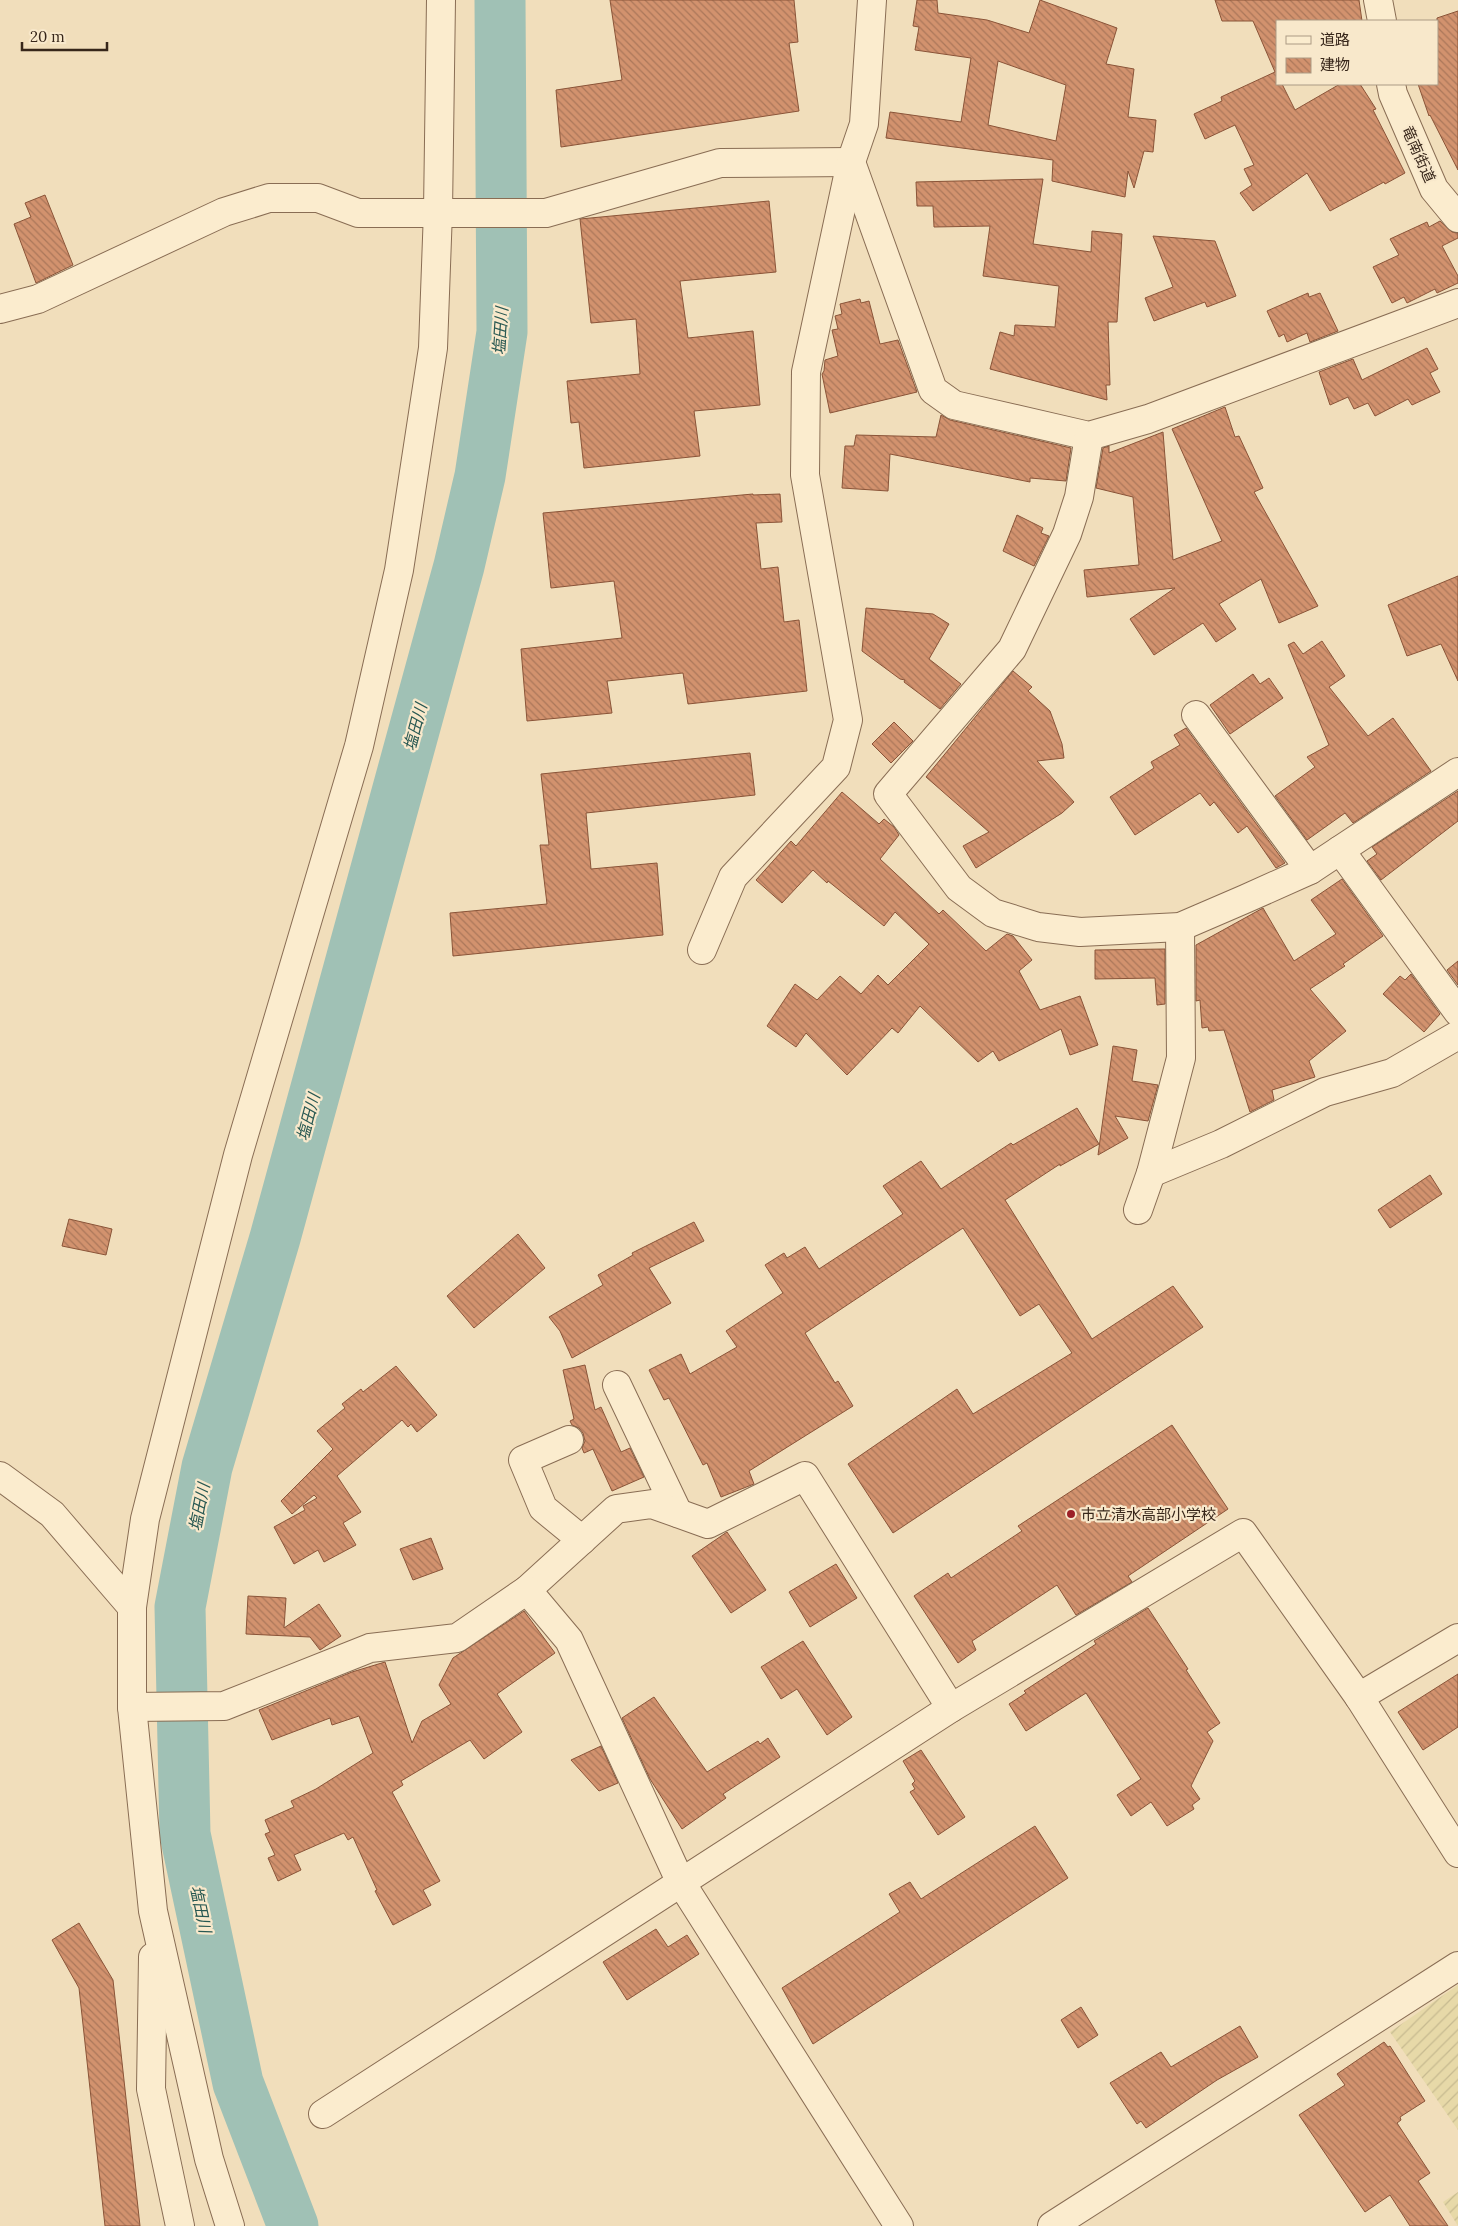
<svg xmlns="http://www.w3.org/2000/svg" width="1458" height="2226" font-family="Lora,'Noto Sans JP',serif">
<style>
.farmland{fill:url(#farmland-furrows)}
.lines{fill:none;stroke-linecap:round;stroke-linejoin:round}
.river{stroke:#a0c1b5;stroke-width:51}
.building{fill:url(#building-back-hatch);stroke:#8a5438;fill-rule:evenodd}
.minor-casing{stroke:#896d54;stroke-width:30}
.minor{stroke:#fbecce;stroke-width:28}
.poi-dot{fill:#9c2027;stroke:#f8e8cb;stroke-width:2}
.labels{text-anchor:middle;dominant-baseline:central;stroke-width:4.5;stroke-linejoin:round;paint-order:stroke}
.street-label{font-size:15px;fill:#37261a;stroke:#f8e8cb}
.poi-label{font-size:15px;fill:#37261a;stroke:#f8e8cb;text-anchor:start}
.water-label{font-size:16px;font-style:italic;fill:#285852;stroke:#f8e8cb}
</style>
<defs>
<pattern id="farmland-furrows" width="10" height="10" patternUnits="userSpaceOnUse" patternTransform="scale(1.25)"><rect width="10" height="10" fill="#e7d9a8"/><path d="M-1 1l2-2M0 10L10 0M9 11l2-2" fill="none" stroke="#c7ba90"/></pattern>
<pattern id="building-back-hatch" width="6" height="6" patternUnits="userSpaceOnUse" patternTransform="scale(1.25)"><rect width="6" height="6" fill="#d2926e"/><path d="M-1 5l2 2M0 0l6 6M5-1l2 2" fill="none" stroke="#ab775a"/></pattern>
</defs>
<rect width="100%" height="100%" fill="#f1debb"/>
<g class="farmland">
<polygon points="1458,1985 1458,2130 1390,2032"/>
<polygon points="1458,2192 1458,2226 1443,2202"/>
</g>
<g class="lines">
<polyline class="river" points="293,2226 238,2083 185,1834 180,1607 207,1467 275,1238 459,566 480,476 502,332 500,0"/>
</g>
<g class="building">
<polygon points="610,0 794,0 798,42 789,43 799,111 561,147 556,90 622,80"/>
<path d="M917,0H937L938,13L987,20L1029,33L1040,0L1117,28L1106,64L1134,69L1128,117L1156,120L1153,152L1144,151L1134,188L1128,171L1125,197L1052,181L1053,160L886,138L890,112L961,122L971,58L915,50L919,27L913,26ZM998,61L1066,85L1056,141L988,125Z"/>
<polygon points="1215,0 1359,0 1362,21 1277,21 1277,84 1282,84 1295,110 1340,84 1360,84 1376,109 1373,110 1405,173 1385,184 1384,182 1330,211 1307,173 1253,211 1240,193 1252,185 1244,169 1254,165 1235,125 1205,139 1194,114 1222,101 1221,97 1275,72 1253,21 1222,21"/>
<polygon points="1458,11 1458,170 1430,115 1429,116 1418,84 1437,84 1437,18"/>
<polygon points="1043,179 1033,244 1091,252 1092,231 1122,234 1117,322 1108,322 1110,385 1106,385 1107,400 990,369 1000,332 1014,336 1015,325 1055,327 1059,286 983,276 990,226 934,227 933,206 917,206 916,182"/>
<polygon points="45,195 73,265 36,283 14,224 31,217 25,203"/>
<polygon points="769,201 776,272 680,281 688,338 753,331 760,405 694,411 700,456 584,468 579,422 571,423 567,381 640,374 636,319 591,323 580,219"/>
<polygon points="1440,221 1452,232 1458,233 1458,238 1442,246 1458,276 1458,283 1437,293 1435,289 1407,303 1404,297 1392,303 1373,267 1399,255 1390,239 1427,222 1429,227"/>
<polygon points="1153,236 1215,241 1236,296 1207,307 1205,302 1154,321 1145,298 1173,287"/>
<polygon points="1308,293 1309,297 1320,293 1338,331 1310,342 1307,333 1287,342 1284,334 1279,337 1267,311"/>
<polygon points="860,299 861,303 869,301 880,344 898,340 917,392 830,413 822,374 824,371 825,360 838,356 832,330 838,329 835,316 842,314 840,304"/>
<polygon points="1427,348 1438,369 1430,373 1440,392 1412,405 1408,399 1375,416 1368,403 1354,409 1348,397 1330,405 1319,372 1353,359 1362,380"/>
<polygon points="1225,407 1235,437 1239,436 1263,488 1254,492 1318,606 1279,623 1261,579 1219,604 1236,629 1216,642 1203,623 1154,655 1130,619 1175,588 1087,597 1084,570 1139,565 1133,497 1096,488 1103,448 1109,446 1109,453 1163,432 1173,560 1222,541 1172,429"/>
<polygon points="941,415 950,420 1071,448 1066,481 1030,478 1030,482 890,454 888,491 842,488 845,446 854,446 856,435 936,437"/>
<polygon points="753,494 753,495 780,494 782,522 756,523 761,569 778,567 784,622 799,620 807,691 688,704 683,673 607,681 612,713 527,721 521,649 622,638 614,581 551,588 543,513"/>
<polygon points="1017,515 1043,528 1041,533 1049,536 1034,566 1003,551"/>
<polygon points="1458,576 1458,681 1441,644 1407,656 1388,605"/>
<polygon points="866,608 933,614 949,624 929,659 961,684 940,709 904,682 905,680 900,679 862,651"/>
<polygon points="1322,641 1345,676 1329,687 1368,736 1393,718 1431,771 1353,823 1345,813 1307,840 1275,796 1315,767 1307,757 1329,745 1288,645 1294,642 1303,654"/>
<polygon points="1013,671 1032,687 1028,691 1050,711 1062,744 1064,758 1037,761 1074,802 1062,813 976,868 963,846 989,832 926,777"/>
<polygon points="1253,674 1260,684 1269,678 1283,698 1230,734 1210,705"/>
<polygon points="894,722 913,741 891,763 872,744"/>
<polygon points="1186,728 1285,863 1276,868 1247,826 1238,833 1214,802 1210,806 1200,793 1135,835 1110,797 1154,768 1151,762 1180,745 1174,735"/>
<polygon points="750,753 755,795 586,813 591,869 657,863 663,935 453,956 450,913 547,904 540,845 549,845 541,774"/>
<polygon points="1458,791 1458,821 1381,880 1367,861 1377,854 1372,847"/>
<polygon points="842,792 879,824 884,819 894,827 899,835 880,859 939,914 943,910 986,951 1007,934 1013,936 1032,960 1019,971 1040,1010 1080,996 1098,1045 1070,1055 1061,1029 999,1061 993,1051 978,1062 920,1006 898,1033 892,1028 847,1075 806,1033 796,1047 767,1026 795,984 817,1000 840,976 861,994 878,975 888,985 929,944 895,912 884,926 828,881 827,883 813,870 782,903 756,880 791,841 796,846"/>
<polygon points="1342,879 1383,936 1343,964 1345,966 1310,989 1346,1031 1309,1061 1315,1077 1272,1090 1274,1100 1250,1112 1224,1030 1209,1031 1208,1027 1202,1028 1200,1000 1196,1001 1196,945 1263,908 1294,961 1336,934 1311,900"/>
<polygon points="1165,949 1165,1004 1157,1005 1155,978 1095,979 1095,950"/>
<polygon points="1458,961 1458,985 1447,970"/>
<polygon points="1411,974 1440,1014 1424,1032 1383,994 1400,976 1405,980"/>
<polygon points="1113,1046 1137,1050 1132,1081 1158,1085 1148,1121 1115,1116 1128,1138 1098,1155"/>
<polygon points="1077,1108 1099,1144 1060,1166 1060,1164 1005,1200 1092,1339 1173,1286 1203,1327 893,1533 848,1464 957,1389 973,1414 1072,1353 1039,1304 1020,1316 963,1228 805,1333 835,1383 838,1381 853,1406 749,1471 754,1484 721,1497 707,1463 703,1465 669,1398 664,1400 649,1370 681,1354 690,1374 737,1347 726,1331 783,1293 765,1265 784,1253 787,1258 805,1247 819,1269 903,1214 883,1186 921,1161 941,1189 1011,1143 1013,1145"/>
<polygon points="1430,1175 1442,1194 1390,1228 1378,1210"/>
<polygon points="69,1219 112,1229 106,1255 62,1246"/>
<polygon points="694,1222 704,1241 649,1268 671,1303 572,1358 560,1331 549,1317 603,1285 598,1275 633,1255 632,1253"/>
<polygon points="518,1234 545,1268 474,1328 447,1296"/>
<polygon points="585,1365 595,1410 601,1407 621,1452 630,1448 644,1477 612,1491 593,1449 584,1453 582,1448 585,1441 583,1433 579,1428 572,1425 570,1421 574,1419 563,1370"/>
<polygon points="396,1366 437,1415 417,1432 411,1424 408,1427 402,1420 337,1476 361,1512 343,1523 356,1545 324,1562 318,1550 294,1564 274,1527 305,1510 303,1506 317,1498 314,1495 292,1514 281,1501 333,1449 317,1431 345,1408 342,1404 361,1389 363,1392"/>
<polygon points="1172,1425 1228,1509 1128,1576 1132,1582 1076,1615 1057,1585 972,1641 976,1650 958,1663 914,1596 948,1573 951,1578 1022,1531 1018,1526"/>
<polygon points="727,1532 766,1590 731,1613 692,1556"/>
<polygon points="431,1538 443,1569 413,1580 400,1549"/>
<polygon points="836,1564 857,1598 810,1627 789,1592"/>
<polygon points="248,1596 286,1598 284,1628 319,1604 341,1636 320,1650 310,1637 246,1634"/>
<polygon points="1148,1608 1188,1669 1186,1670 1220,1723 1207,1732 1213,1741 1191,1786 1200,1799 1192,1805 1194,1809 1167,1826 1151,1802 1131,1816 1117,1795 1141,1779 1086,1693 1026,1731 1009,1704 1026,1693 1024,1691 1096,1644 1094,1641"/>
<polygon points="524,1611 555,1653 497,1694 522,1732 484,1759 470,1740 401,1781 403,1785 392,1792 440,1881 423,1890 431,1905 393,1925 375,1891 377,1890 353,1837 348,1840 344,1833 294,1855 301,1870 278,1881 268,1858 275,1855 265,1834 270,1832 265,1820 294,1807 291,1801 316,1789 373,1753 359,1716 332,1725 330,1718 272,1740 259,1710 352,1672 385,1662 412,1743 422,1721 451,1704 439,1685 453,1658"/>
<polygon points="803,1641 852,1717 827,1735 797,1689 781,1699 761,1667"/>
<polygon points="1458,1674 1458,1727 1423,1750 1398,1712"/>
<polygon points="654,1697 707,1772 758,1741 760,1744 768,1738 780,1757 723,1794 726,1798 682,1829 650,1779 622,1718"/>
<polygon points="601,1746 618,1783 599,1791 571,1760"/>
<polygon points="921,1750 965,1817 938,1835 910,1792 915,1789 912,1784 915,1781 903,1761"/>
<polygon points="1035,1826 1068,1878 813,2044 782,1988 900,1912 889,1894 910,1882 921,1899"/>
<polygon points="79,1923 113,1980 140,2226 105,2226 79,1988 52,1940"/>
<polygon points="656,1929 668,1947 687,1935 699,1954 627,2000 603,1962"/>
<polygon points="1081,2007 1098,2035 1078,2048 1061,2020"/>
<polygon points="1240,2026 1258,2057 1217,2080 1146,2128 1141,2121 1137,2124 1110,2083 1161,2052 1171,2067"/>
<polygon points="1384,2042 1388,2047 1390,2046 1425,2101 1400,2117 1401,2120 1397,2123 1430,2173 1418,2181 1448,2226 1410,2226 1390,2195 1365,2212 1299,2115 1345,2085 1337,2074"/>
</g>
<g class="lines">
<g class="minor-casing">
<g id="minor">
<polyline points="1378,0 1382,21"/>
<polyline points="1391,84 1393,94 1434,189 1458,218"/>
<polyline points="851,162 933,390 954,405 1089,436 1148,419 1458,303"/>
<polyline points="0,309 38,299 224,212 269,198 318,198 358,213 546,213 720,163 851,162"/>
<polyline points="1089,436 1079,497 1067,534 1012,649 888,794 959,888 993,913 1038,927 1080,932 1180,927 1245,899 1310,870 1458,772"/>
<polyline points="1196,715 1310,870"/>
<polyline points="1340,850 1458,1012"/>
<polyline points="702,950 733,877 836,767 848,720 805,475 806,372 851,162 864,124 872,0"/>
<polyline points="1151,1173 1221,1144 1325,1092 1392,1073 1458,1035"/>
<polyline points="1138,1210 1151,1173 1181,1058 1180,927"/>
<polyline points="617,1385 678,1513"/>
<polyline points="569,1440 523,1460 543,1508 582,1540"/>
<polyline points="0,1476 52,1514 132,1607"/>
<polyline points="527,1590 616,1509 652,1504 708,1524 805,1476 951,1708"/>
<polyline points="1359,1697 1458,1638"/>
<polyline points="132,1707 224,1706 370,1648 457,1638 527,1590 569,1640 680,1881 899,2226"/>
<polyline points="153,1957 151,2089 180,2226"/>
<polyline points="323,2114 951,1708 1243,1533 1359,1697 1458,1853"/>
<polyline points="230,2226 209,2159 153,1911 132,1707 132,1607 145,1519 238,1155 359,746 399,570 433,348 438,211 441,0"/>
<polyline points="1052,2226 1458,1966"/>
</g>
</g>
<use href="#minor" class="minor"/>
</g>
<circle class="poi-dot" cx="1071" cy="1514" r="5"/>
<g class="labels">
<g class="street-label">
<text transform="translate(1419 154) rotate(66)">竜南街道</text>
</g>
<g class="poi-label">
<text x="1081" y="1514">市立清水高部小学校</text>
</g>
<g class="water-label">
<text transform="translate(500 331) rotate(-86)">塩田川</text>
<text transform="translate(415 727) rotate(-75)">塩田川</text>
<text transform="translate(308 1117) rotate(-75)">塩田川</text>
<text transform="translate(199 1507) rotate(-79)">塩田川</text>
<text transform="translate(201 1909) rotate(78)">塩田川</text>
</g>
</g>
<rect x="1276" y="20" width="162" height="65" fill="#f8e8cb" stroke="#ab9a84"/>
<rect x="1286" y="36" width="25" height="8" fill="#fbecce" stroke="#ab9a84"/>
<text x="1320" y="45" font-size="15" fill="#37261a">道路</text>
<rect x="1286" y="58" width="25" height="15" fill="url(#building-back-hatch)" stroke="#ab9a84"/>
<text x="1320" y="70" font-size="15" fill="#37261a">建物</text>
<path d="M22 42v8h85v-8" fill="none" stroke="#37261a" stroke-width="2.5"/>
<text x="30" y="42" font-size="15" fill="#37261a" stroke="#f8e8cb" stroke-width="4" paint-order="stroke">20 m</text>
</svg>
